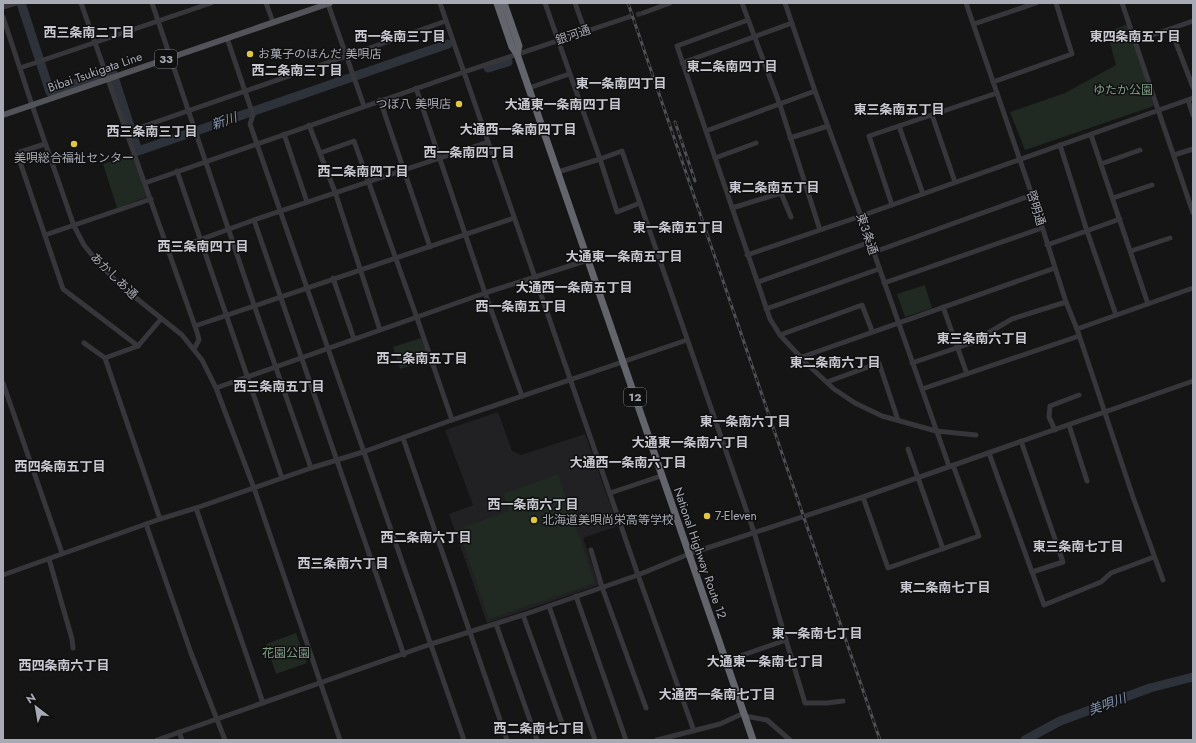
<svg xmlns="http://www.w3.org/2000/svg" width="1196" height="743" font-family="Jost,'Noto Sans JP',sans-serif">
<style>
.built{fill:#212123}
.green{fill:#212923}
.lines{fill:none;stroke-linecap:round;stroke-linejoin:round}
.river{stroke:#2e333b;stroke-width:9}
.minor-tunnel{stroke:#323336;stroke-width:5;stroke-dasharray:5 2.5;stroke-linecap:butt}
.minor{stroke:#36363b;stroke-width:5}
.major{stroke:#53535a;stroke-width:6}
.highway{stroke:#63646c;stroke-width:7}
.rail-casing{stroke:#4f5056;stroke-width:3}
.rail{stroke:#101011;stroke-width:1.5;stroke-dasharray:4.5;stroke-linecap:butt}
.poi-dot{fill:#e0c743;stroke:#101011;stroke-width:1.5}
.labels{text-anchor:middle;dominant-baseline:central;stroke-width:3;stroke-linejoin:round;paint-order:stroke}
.shield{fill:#101011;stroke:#7a7c84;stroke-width:1}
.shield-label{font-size:11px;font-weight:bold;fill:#a8aab5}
.street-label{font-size:12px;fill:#a8aab5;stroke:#101011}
.poi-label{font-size:12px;fill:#a8aab5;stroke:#101011;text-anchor:start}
.park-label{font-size:12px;fill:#819f88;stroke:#101011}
.neighbourhood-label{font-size:13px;font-weight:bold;fill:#c9c9d2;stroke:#101011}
.water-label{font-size:13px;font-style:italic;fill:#8292ad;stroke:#101011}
</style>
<rect width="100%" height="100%" fill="#151516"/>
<polygon class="built" points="498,412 512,451 521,455 585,434 618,526 583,538 599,585 487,623 449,514 473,505 445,430"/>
<g class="green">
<polygon points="1128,24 1154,106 1025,150 1010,112 1065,93 1116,65 1107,32"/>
<polygon points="132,154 147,197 117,208 103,164"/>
<polygon points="925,285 932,308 905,317 897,294"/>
<polygon points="421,338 429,360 400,369 393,347"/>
<polygon points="558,474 595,583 489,619 458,529 509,511 504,494"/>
<polygon points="296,633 307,663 276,674 266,644"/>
</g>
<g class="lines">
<g class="river">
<polyline points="21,3 50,92 112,71 138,151 448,44"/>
<polyline points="488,68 508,62"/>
<polyline points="1025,740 1060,721 1150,688 1193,677"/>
</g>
<polyline class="minor-tunnel" points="629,17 643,13"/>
<g class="minor">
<polyline points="81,3 197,332 199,340 194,349"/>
<polyline points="152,3 254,305 311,468"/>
<polyline points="266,3 273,22"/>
<polyline points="440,3 638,575 694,731"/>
<polyline points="545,3 600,159 622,151 754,532 786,640 726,661"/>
<polyline points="575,3 585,31"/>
<polyline points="742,3 780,105 820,230"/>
<polyline points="785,3 815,91 861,216 949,466"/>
<polyline points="966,3 1032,195 1066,302 1077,329 1133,497 1163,580"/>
<polyline points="1122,3 1193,213"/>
<polyline points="328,4 364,106"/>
<polyline points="3,7 16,3"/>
<polyline points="643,13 670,3"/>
<polyline points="3,17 32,105 74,226 84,245 96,260 121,286 182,335 202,360 216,388 254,488 340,740"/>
<polyline points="748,20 677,46 770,319 780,335 807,364 834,389 855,403 882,416 936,431 976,435"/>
<polyline points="974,24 1036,3"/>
<polyline points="1171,30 1193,87"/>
<polyline points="227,38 253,115 250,124 464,740"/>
<polyline points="1135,41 1193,21"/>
<polyline points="682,63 792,23"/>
<polyline points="20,68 211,3"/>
<polyline points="993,82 1072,54 1056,3"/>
<polyline points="416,88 485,293 522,396"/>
<polyline points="529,88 569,74"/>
<polyline points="380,100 430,247"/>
<polyline points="1188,100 1193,115"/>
<polyline points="932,115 955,182"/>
<polyline points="309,125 335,192 380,330"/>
<polyline points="899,126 923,194"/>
<polyline points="706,131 815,91"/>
<polyline points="127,132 347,56 446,21"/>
<polyline points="284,134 307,202"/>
<polyline points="1091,135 1148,304"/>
<polyline points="790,138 828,126"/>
<polyline points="45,144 17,153 63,289 138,346 161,319"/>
<polyline points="1060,145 1087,231 1116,315"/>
<polyline points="320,153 354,141 417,318 452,420"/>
<polyline points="1174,155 1193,149"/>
<polyline points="715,158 756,143"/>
<polyline points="1101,164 1140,150"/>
<polyline points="177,171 282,478"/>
<polyline points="558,172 600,159 617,212 640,203"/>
<polyline points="145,183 464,72 629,17"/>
<polyline points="1113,198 1152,185"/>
<polyline points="892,205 869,136 997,93"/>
<polyline points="732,208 781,193 791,217"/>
<polyline points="254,220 488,142"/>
<polyline points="45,235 151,199"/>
<polyline points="1047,245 1120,219"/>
<polyline points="169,251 254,220 404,655"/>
<polyline points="1131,251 1170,238"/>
<polyline points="874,252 1032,195"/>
<polyline points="747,255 861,216 1193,98"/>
<polyline points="333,278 354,339"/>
<polyline points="758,282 870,242"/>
<polyline points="884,283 1042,228"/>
<polyline points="943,307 967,374"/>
<polyline points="766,309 879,269"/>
<polyline points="195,326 514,218"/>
<polyline points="1077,329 1193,288"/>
<polyline points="780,335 862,305 872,331"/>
<polyline points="84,343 105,358 138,346"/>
<polyline points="802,357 1055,268"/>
<polyline points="105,358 160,519"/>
<polyline points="912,363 971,343 1012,319 1066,302"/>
<polyline points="827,382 879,363 898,420"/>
<polyline points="3,383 62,553"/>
<polyline points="216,388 485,293 588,260"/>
<polyline points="922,389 1079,336"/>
<polyline points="1069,425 1087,481"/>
<polyline points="1055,430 1049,417 1050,406 1079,395"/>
<polyline points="403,438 507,740"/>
<polyline points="908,449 943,549"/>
<polyline points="989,453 1032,572 1063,562 1021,441"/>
<polyline points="610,493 661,476"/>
<polyline points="863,497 888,568 979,536 953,465"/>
<polyline points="196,508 263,703"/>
<polyline points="146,524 191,653 225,740"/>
<polyline points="591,550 602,587 646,708"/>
<polyline points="49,559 72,639 73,648"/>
<polyline points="1032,572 1044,605 1101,582 1111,573 1154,557"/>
<polyline points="3,575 160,519 196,508 311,468 363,452 452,420 687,340"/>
<polyline points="576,596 626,740"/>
<polyline points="549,606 595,740"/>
<polyline points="523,615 562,723"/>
<polyline points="496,624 537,740"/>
<polyline points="786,640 805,703 827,703 843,701"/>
<polyline points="745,716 767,720 790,740"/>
<polyline points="179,732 182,740"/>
<polyline points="157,740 431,644 523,615 638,575 689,554 863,497 1193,381"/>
<polyline points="657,740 720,724 744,713"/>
</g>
<polyline class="major" points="3,115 330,3"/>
<g class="highway">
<polyline points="497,3 512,47 517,54 753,740"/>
<polyline points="504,3 519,46 517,54"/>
</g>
<g class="rail-casing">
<g id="rail">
<polyline points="628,3 880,740"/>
<polyline points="675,122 695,181"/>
</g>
</g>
<use href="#rail" class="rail"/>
</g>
<g class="poi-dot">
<circle cx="250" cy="54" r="4"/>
<circle cx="459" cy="104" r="4"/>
<circle cx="74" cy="144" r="4"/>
<circle cx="707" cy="516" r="4"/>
<circle cx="534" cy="520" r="4"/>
</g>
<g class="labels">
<g class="shield">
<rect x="155" y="50" width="22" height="18" rx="3"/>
<rect x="624" y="388" width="22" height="18" rx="3"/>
</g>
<g class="shield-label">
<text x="166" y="59">33</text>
<text x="635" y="397">12</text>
</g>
<g class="street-label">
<text transform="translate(573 35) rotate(-19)">銀河通</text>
<text transform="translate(95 72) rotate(-19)">Bibai Tsukigata Line</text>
<text transform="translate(1036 208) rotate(72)">啓明通</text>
<text transform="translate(867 234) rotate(71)">東３条通</text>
<text transform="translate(114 276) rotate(44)">あかしあ通</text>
<text transform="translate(700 553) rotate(71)">National Highway Route 12</text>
</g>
<g class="poi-label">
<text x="258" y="54">お菓子のほんだ 美唄店</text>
<text x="451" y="104" text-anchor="end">つぼ八 美唄店</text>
<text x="74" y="158" text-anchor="middle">美唄総合福祉センター</text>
<text x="715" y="516">7-Eleven</text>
<text x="542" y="520">北海道美唄尚栄高等学校</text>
</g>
<g class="park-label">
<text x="1123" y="90">ゆたか公園</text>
<text x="286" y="653">花園公園</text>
</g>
<g class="neighbourhood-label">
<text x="89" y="32">西三条南二丁目</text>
<text x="400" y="36">西一条南三丁目</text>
<text x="1135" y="36">東四条南五丁目</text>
<text x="732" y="66">東二条南四丁目</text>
<text x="297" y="70">西二条南三丁目</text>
<text x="621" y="83">東一条南四丁目</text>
<text x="563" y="104">大通東一条南四丁目</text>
<text x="899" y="109">東三条南五丁目</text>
<text x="518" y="129">大通西一条南四丁目</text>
<text x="152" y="131">西三条南三丁目</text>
<text x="469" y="152">西一条南四丁目</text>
<text x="363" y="171">西二条南四丁目</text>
<text x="774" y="187">東二条南五丁目</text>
<text x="678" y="227">東一条南五丁目</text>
<text x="203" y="246">西三条南四丁目</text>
<text x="624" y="256">大通東一条南五丁目</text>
<text x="574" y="287">大通西一条南五丁目</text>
<text x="521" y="306">西一条南五丁目</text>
<text x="982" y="338">東三条南六丁目</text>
<text x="422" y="358">西二条南五丁目</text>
<text x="835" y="362">東二条南六丁目</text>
<text x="279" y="386">西三条南五丁目</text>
<text x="745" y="421">東一条南六丁目</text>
<text x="690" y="442">大通東一条南六丁目</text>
<text x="628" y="462">大通西一条南六丁目</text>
<text x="60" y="466">西四条南五丁目</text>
<text x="533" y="504">西一条南六丁目</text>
<text x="426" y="537">西二条南六丁目</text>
<text x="1078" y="546">東三条南七丁目</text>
<text x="343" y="563">西三条南六丁目</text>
<text x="945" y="587">東二条南七丁目</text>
<text x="817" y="633">東一条南七丁目</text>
<text x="765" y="661">大通東一条南七丁目</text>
<text x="64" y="665">西四条南六丁目</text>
<text x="717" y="694">大通西一条南七丁目</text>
<text x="539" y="728">西二条南七丁目</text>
</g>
<g class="water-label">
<text transform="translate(224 121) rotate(-19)">新川</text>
<text transform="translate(1107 704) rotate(-20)">美唄川</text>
</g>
</g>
<rect width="1196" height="743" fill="none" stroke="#a8aab5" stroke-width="8"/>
<g transform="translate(36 707) rotate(329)" stroke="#101011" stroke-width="3" paint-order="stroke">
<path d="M0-3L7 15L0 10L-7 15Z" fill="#a8aab5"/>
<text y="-6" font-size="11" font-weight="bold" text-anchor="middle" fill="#a8aab5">N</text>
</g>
</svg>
